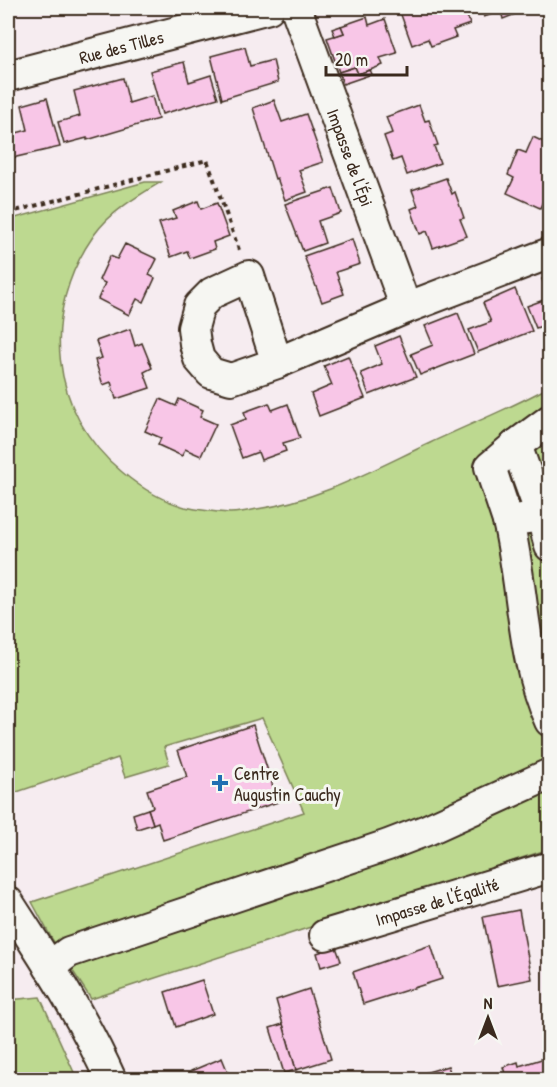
<svg xmlns="http://www.w3.org/2000/svg" width="557" height="1087" font-family="'Patrick Hand',sans-serif">
<style>
.green{fill:#bdd990;stroke:#7c8257;stroke-width:1.5}
.building{fill:#f8c6e7;stroke:#3b2a1e;stroke-width:1.5}
.lines{fill:none;stroke-linecap:round;stroke-linejoin:round}
.minor-casing{stroke:#3b2a1e;stroke-width:34}
.path{stroke:#3b2a1e;stroke-width:4;stroke-dasharray:4.5 4.5;stroke-linecap:butt}
.minor{stroke:#f6f6f2;stroke-width:30}
.poi-dot{fill:#1f6fb2;stroke:#f6f6f2;stroke-width:2}
.labels{text-anchor:middle;dominant-baseline:central;stroke-width:6;stroke-linejoin:round;paint-order:stroke}
.street-label{font-size:18px;fill:#3b2a1e;stroke:#f6f6f2}
.poi-label{font-size:18px;fill:#3b2a1e;stroke:#f6f6f2;text-anchor:start}
</style>
<rect width="100%" height="100%" fill="#f6ecf0"/>
<filter id="ink" filterUnits="userSpaceOnUse"><feTurbulence type="fractalNoise" baseFrequency=".0167" numOctaves="2"/><feDisplacementMap in="SourceGraphic" scale="12" xChannelSelector="R" yChannelSelector="G"/><feConvolveMatrix kernelMatrix="1 2 1 2 8 2 1 2 1" color-interpolation-filters="sRGB"/></filter>
<g filter="url(#ink)">
<g class="green">
<path d="M145,182H161C136,197 110,212 94,235C40,312 49,412 122,472C140,487 162,501 185,507C199,510 216,512 230,513C239,513 248,511 257,509C318,501 374,469 430,443C470,424 511,408 549,387V849L91,999L52,939L32,902L304,812L262,718L164,747L169,764L125,777L118,758L8,795V220Z"/>
<polygon points="40,997 77,1079 8,1079 8,1000"/>
</g>
<g class="building">
<polygon points="410,8 464,8 470,24 453,30 456,37 431,46 428,39 412,45 400,12"/>
<polygon points="481,8 527,8 528,9 503,19 501,11 484,17"/>
<polygon points="367,17 369,25 385,19 397,53 380,58 383,65 370,70 358,74 355,67 339,72 327,38 344,33 341,26"/>
<polygon points="341,26 344,33 335,36 332,29"/>
<polygon points="245,47 250,66 273,60 278,82 222,99 211,56"/>
<polygon points="184,62 189,82 211,75 218,98 162,114 150,71"/>
<polygon points="355,67 358,74 370,70 372,74 343,84 339,72"/>
<polygon points="123,78 129,103 152,96 158,119 87,140 87,138 64,144 58,122 80,116 74,91"/>
<polygon points="47,98 60,147 12,158 8,135 28,130 22,105"/>
<polygon points="274,100 282,122 306,114 323,162 299,170 307,192 285,200 277,178 275,179 253,108"/>
<polygon points="419,105 425,121 429,120 438,145 434,146 440,163 407,175 401,158 393,161 384,136 392,133 386,117"/>
<polygon points="533,137 550,145 550,193 547,192 540,208 507,193 514,178 508,175 518,150 526,153"/>
<polygon points="446,178 452,194 455,192 464,218 460,219 467,236 433,248 427,231 420,234 411,209 418,206 412,190"/>
<polygon points="333,188 341,213 318,221 325,243 303,251 285,204"/>
<polygon points="198,201 201,209 217,203 229,236 213,242 215,249 190,258 187,251 171,257 159,223 176,218 173,211"/>
<polygon points="352,239 360,264 336,272 344,294 322,302 304,256"/>
<polygon points="125,244 157,259 149,275 155,278 144,302 137,299 129,315 98,299 105,283 99,280 110,256 117,259"/>
<polygon points="550,276 550,323 536,328 527,306 549,298 542,279"/>
<polygon points="515,289 532,331 478,352 469,330 491,322 483,303"/>
<polygon points="458,313 474,354 420,375 411,354 433,345 425,326"/>
<polygon points="130,329 135,346 142,343 152,368 144,372 150,388 116,399 111,382 103,385 95,360 102,358 96,341"/>
<polygon points="399,336 416,377 369,395 361,373 382,364 375,346"/>
<polygon points="348,356 365,398 319,416 311,394 332,385 324,366"/>
<polygon points="160,399 176,406 179,399 203,410 200,417 216,424 201,456 185,449 182,456 158,445 161,438 145,431"/>
<polygon points="269,403 272,410 288,404 300,438 283,443 286,451 261,460 258,452 242,458 230,425 246,419 244,412"/>
<polygon points="253,725 278,802 163,840 158,822 153,824 148,809 153,807 147,790 187,777 178,750"/>
<polygon points="148,809 153,824 137,829 133,814"/>
<polygon points="519,910 532,979 497,986 483,917"/>
<polygon points="431,945 442,979 363,1004 353,972"/>
<polygon points="336,947 341,961 321,967 317,953"/>
<polygon points="202,980 213,1014 176,1027 165,992"/>
<polygon points="309,989 331,1059 296,1070 276,1000"/>
<polygon points="283,1024 296,1070 284,1073 270,1028"/>
<polygon points="222,1058 231,1080 195,1080 191,1071"/>
<polygon points="545,1058 550,1080 507,1080 503,1067 518,1062 519,1066"/>
<polygon points="448,1066 450,1072 445,1074 447,1079 423,1080 421,1074"/>
</g>
<g class="lines">
<g class="minor-casing">
<g id="minor">
<path id="s1" d="M296,8L406,308"/>
<path id="s2" d="M8,76L269,8"/>
<polyline points="277,363 249,276 212,293 199,306 193,328 195,344 199,359 211,373 231,379 277,363 406,308 550,253"/>
<polyline points="550,420 516,445 542,517 550,546"/>
<polyline points="516,445 490,467 508,521 528,518"/>
<path d="M508,521C524,588 521,657 550,721"/>
<path d="M8,902C45,959 83,1017 111,1080"/>
<path id="s3" d="M325,935L550,867"/>
<polyline points="49,967 69,952 388,845 427,830 550,774"/>
</g>
</g>
<polyline class="path" points="8,213 207,160 239,250"/>
<use href="#minor" class="minor"/>
</g>
</g>
<path class="poi-dot" d="M217 774h6v6h6v6h-6v6h-6v-6h-6v-6h6z"/>
<g class="labels">
<g class="street-label">
<text stroke="none"><textPath href="#s2" startOffset="117">Rue des Tilles</textPath></text>
<text stroke="none"><textPath href="#s1" startOffset="159">Impasse de l'Épi</textPath></text>
<text stroke="none"><textPath href="#s3" startOffset="117">Impasse de l'Égalité</textPath></text>
</g>
<g class="poi-label">
<text x="234" y="773">Centre<tspan x="234" dy="21">Augustin Cauchy</tspan></text>
</g>
</g>
<rect width="557" height="1087" fill="none" stroke="#f6f6f2" stroke-width="30"/>
<rect x="15" y="15" width="527" height="1057" fill="none" stroke="#3b2a1e" stroke-width="2" filter="url(#ink)"/>
<g transform="translate(488 1018)" stroke="#f6f6f2" stroke-width="4.5" paint-order="stroke">
<path d="M0-4.5L10 22L0 15L-10 22Z" fill="#3b2a1e"/>
<text y="-9" font-size="16" font-weight="bold" text-anchor="middle" fill="#3b2a1e">N</text>
</g>
<path d="M326 66v9h81v-9" fill="none" stroke="#3b2a1e" stroke-width="3"/>
<text x="335" y="66" font-size="18" fill="#3b2a1e" stroke="#f6f6f2" stroke-width="4.5" paint-order="stroke">20 m</text>
</svg>
